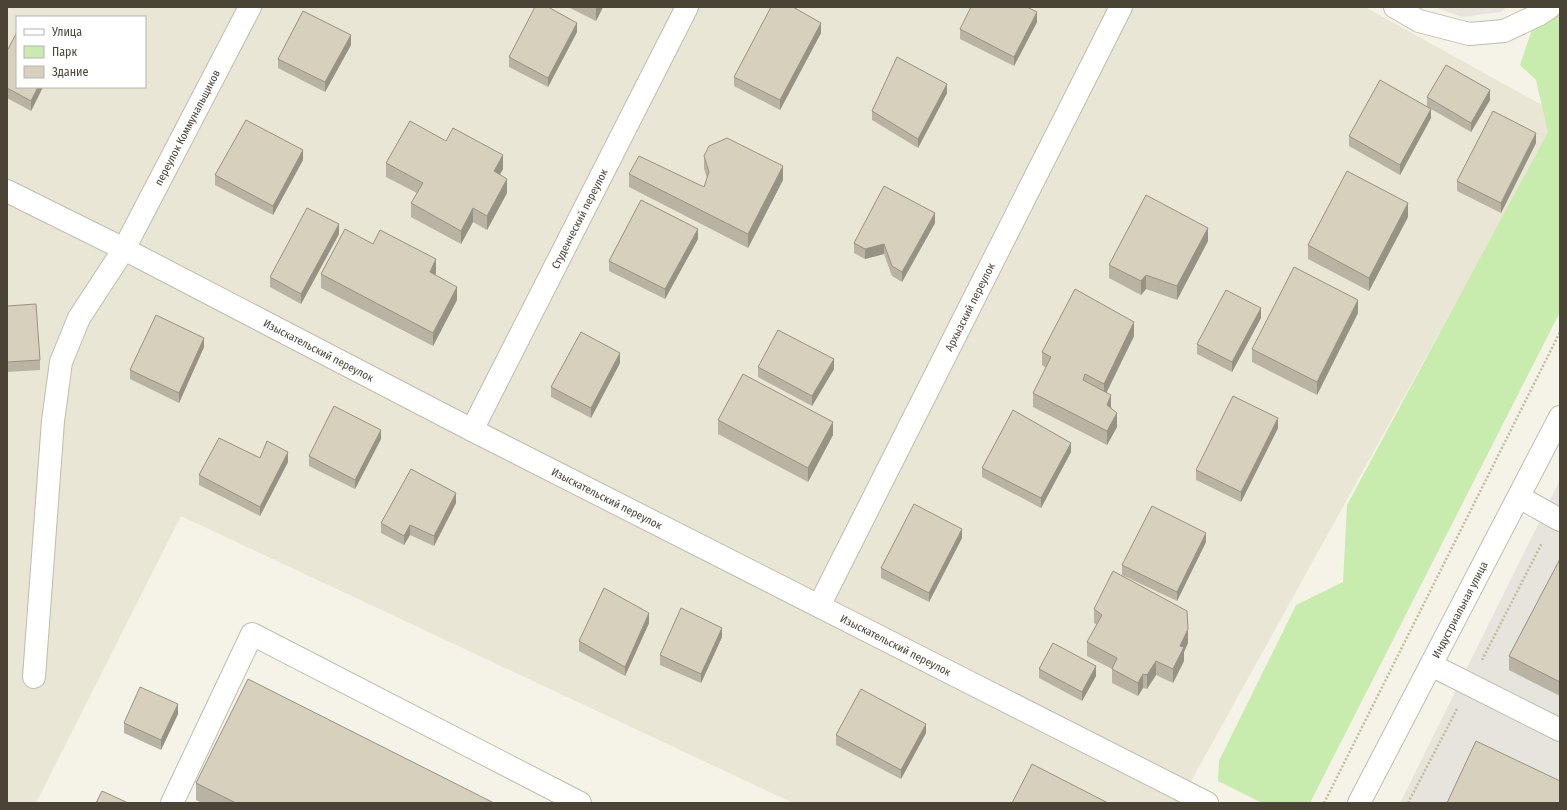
<svg xmlns="http://www.w3.org/2000/svg" width="1567" height="810" font-family="'Fira Sans Condensed',sans-serif">
<style>
.residential{fill:#e9e6d6;fill-rule:evenodd}
.industrial{fill:#e7e4dd}
.green{fill:#c8ecae}
.lines{fill:none;stroke-linecap:round;stroke-linejoin:round}
.minor-casing{stroke:#c1bcaa;stroke-width:24}
.path{stroke:#c4bb9a;stroke-width:2.5;stroke-dasharray:2 2;stroke-linecap:butt}
.minor{stroke:#fff;stroke-width:22}
.wall{fill:#b9b3a3}
.shaded-wall{fill:#969284}
.building{fill:#d7d0bd;stroke:#969284}
.labels{text-anchor:middle;dominant-baseline:central;stroke-width:3;stroke-linejoin:round;paint-order:stroke}
.street-label{font-size:11px;fill:#494436;stroke:#fff}
</style>
<rect width="100%" height="100%" fill="#f5f3e8"/>
<path class="residential" d="M7,7H1365L1560,115L1179,803H793L181,516L36,803H7ZM17,17H145V87H17Z"/>
<g class="industrial">
<polygon points="1434,7 1507,7 1501,12 1462,17"/>
<polygon points="1560,480 1560,803 1400,803"/>
</g>
<polygon class="green" points="1560,11 1560,312 1310,803 1262,803 1218,781 1219,761 1296,605 1343,582 1347,505 1548,132 1536,80 1520,65 1531,32"/>
<g class="lines">
<g class="minor-casing">
<g id="minor">
<polyline points="1395,7 1419,21 1469,34 1504,31 1538,15 1550,7"/>
<path id="s1" d="M7,191L124,249L472,430L1207,803"/>
<path id="s2" d="M472,430L687,7"/>
<polyline points="1519,497 1560,520"/>
<path id="s3" d="M819,606L1121,7"/>
<polyline points="1431,665 1560,730"/>
<path id="s4" d="M34,677L53,421L61,362L79,318L124,249L250,7"/>
<polyline points="172,803 252,634 580,803"/>
<path id="s5" d="M1359,803L1560,417"/>
</g>
</g>
<g class="path">
<polyline points="1482,660 1542,543"/>
<polyline points="1324,803 1560,332"/>
<polyline points="1408,803 1457,709"/>
</g>
<use href="#minor" class="minor"/>
</g>
<g class="wall">
<polygon points="568,7 603,7 596,21"/>
<polygon points="1037,22 1014,66 960,39 960,29"/>
<polygon points="577,32 548,87 509,67 509,57"/>
<polygon points="821,33 780,110 734,86 734,77"/>
<polygon points="351,45 325,92 278,68 278,59"/>
<polygon points="7,51 43,87 31,111 7,98"/>
<polygon points="947,93 918,148 872,120 872,111"/>
<polygon points="1427,97 1490,100 1471,132 1431,109 1431,118 1400,175 1349,146 1349,136 1427,106"/>
<polygon points="446,141 503,169 499,175 507,193 487,230 473,222 461,244 411,217 411,203 417,193 386,177 386,163"/>
<polygon points="1536,143 1501,213 1457,191 1457,181"/>
<polygon points="704,156 783,180 748,248 629,187 629,174 704,187 707,178 704,169"/>
<polygon points="303,160 273,215 215,185 215,175"/>
<polygon points="1408,217 1369,291 1308,259 1308,245"/>
<polygon points="935,223 902,282 892,276 884,254 865,259 854,253 854,243"/>
<polygon points="339,234 301,304 270,287 270,277"/>
<polygon points="698,239 665,299 609,271 609,261"/>
<polygon points="1208,241 1177,300 1146,289 1141,295 1109,278 1109,265"/>
<polygon points="373,244 436,273 435,275 457,300 433,346 321,288 321,274"/>
<polygon points="7,306 40,360 40,370 7,372"/>
<polygon points="1358,313 1317,395 1252,362 1252,349"/>
<polygon points="1261,318 1232,372 1197,354 1197,344"/>
<polygon points="1134,336 1107,392 1117,427 1107,445 1033,407 1033,393 1046,368 1042,365 1042,352"/>
<polygon points="204,347 179,403 130,379 130,370"/>
<polygon points="620,363 591,418 551,397 551,387"/>
<polygon points="758,367 834,369 812,406 758,377"/>
<polygon points="718,420 833,435 808,482 718,434"/>
<polygon points="1278,428 1241,502 1196,480 1196,470"/>
<polygon points="381,439 355,489 309,466 309,456"/>
<polygon points="1071,452 1041,508 982,477 982,468"/>
<polygon points="260,458 288,462 260,516 199,485 199,475"/>
<polygon points="456,503 434,546 410,535 404,545 381,533 381,523"/>
<polygon points="962,538 929,602 881,578 881,568"/>
<polygon points="1206,542 1177,601 1122,575 1122,565"/>
<polygon points="1560,559 1560,696 1509,670 1509,656"/>
<polygon points="1094,609 1188,643 1184,652 1184,661 1173,683 1156,675 1147,689 1143,688 1138,696 1112,683 1112,669 1087,656 1087,642 1097,625 1094,623"/>
<polygon points="649,623 625,676 579,651 579,641"/>
<polygon points="722,637 701,683 660,665 660,655"/>
<polygon points="1039,669 1096,676 1082,701 1039,678"/>
<polygon points="178,714 161,750 124,733 124,723"/>
<polygon points="926,733 901,779 836,745 836,735"/>
<polygon points="196,783 494,803 202,803 196,800"/>
</g>
<g class="shaded-wall">
<polygon points="596,7 603,7 596,21"/>
<polygon points="1037,12 1037,22 1014,66 1014,57"/>
<polygon points="577,23 577,32 548,87 548,78"/>
<polygon points="821,23 821,33 780,110 780,100"/>
<polygon points="351,35 351,45 325,92 325,82"/>
<polygon points="947,84 947,93 918,148 918,139"/>
<polygon points="38,87 43,87 31,111 31,101"/>
<polygon points="1490,90 1490,100 1471,132 1471,123"/>
<polygon points="1431,109 1431,118 1400,175 1400,165"/>
<polygon points="1536,133 1536,143 1501,213 1501,203"/>
<polygon points="303,150 303,160 273,215 273,206"/>
<polygon points="503,155 503,169 494,185 494,171"/>
<polygon points="783,166 783,180 748,248 748,234"/>
<polygon points="507,179 507,193 487,230 487,216"/>
<polygon points="1408,203 1408,217 1369,291 1369,278"/>
<polygon points="473,208 473,222 461,244 461,231"/>
<polygon points="935,213 935,223 902,282 902,272"/>
<polygon points="339,224 339,234 301,304 301,294"/>
<polygon points="1208,228 1208,241 1177,300 1177,286"/>
<polygon points="698,229 698,239 665,299 665,289"/>
<polygon points="884,244 884,254 865,259 865,249"/>
<polygon points="436,259 436,273 430,286 430,272"/>
<polygon points="1146,275 1146,289 1141,295 1141,281"/>
<polygon points="457,287 457,300 433,346 433,333"/>
<polygon points="1358,300 1358,313 1317,395 1317,382"/>
<polygon points="1261,308 1261,318 1232,372 1232,362"/>
<polygon points="1134,322 1134,336 1104,397 1104,384"/>
<polygon points="204,338 204,347 179,403 179,393"/>
<polygon points="620,353 620,363 591,418 591,408"/>
<polygon points="834,359 834,369 812,406 812,396"/>
<polygon points="1111,395 1111,408 1107,405"/>
<polygon points="1117,413 1117,427 1107,445 1107,431"/>
<polygon points="1278,418 1278,428 1241,502 1241,492"/>
<polygon points="833,422 833,435 808,482 808,468"/>
<polygon points="381,430 381,439 355,489 355,480"/>
<polygon points="1071,443 1071,452 1041,508 1041,498"/>
<polygon points="288,452 288,462 260,516 260,507"/>
<polygon points="456,493 456,503 434,546 434,536"/>
<polygon points="410,525 410,535 404,545 404,536"/>
<polygon points="962,529 962,538 929,602 929,593"/>
<polygon points="1206,533 1206,542 1177,601 1177,592"/>
<polygon points="649,613 649,623 625,676 625,667"/>
<polygon points="722,628 722,637 701,683 701,674"/>
<polygon points="1188,629 1188,643 1184,652 1184,661 1173,683 1173,669 1180,646"/>
<polygon points="1156,661 1156,675 1147,689 1147,675"/>
<polygon points="1096,666 1096,676 1082,701 1082,692"/>
<polygon points="1143,674 1143,688 1138,696 1138,683"/>
<polygon points="178,704 178,714 161,750 161,740"/>
<polygon points="926,724 926,733 901,779 901,770"/>
</g>
<g class="building">
<polygon points="535,7 548,7 577,23 548,78 509,57"/>
<polygon points="771,7 793,7 821,23 780,100 734,77"/>
<polygon points="971,7 1027,7 1037,12 1014,57 960,29"/>
<polygon points="303,11 351,35 325,82 278,59"/>
<polygon points="17,32 17,87 38,87 31,101 7,88 7,51"/>
<polygon points="897,57 947,84 918,139 872,111"/>
<polygon points="1446,65 1490,90 1471,123 1427,97"/>
<polygon points="1380,80 1431,109 1400,165 1349,136"/>
<polygon points="1493,111 1536,133 1501,203 1457,181"/>
<polygon points="246,120 303,150 273,206 215,175"/>
<polygon points="410,121 446,141 453,128 503,155 494,171 507,179 487,216 473,208 461,231 411,203 423,183 386,163"/>
<polygon points="727,138 783,166 748,234 629,174 639,156 704,187 709,172 704,156 709,146"/>
<polygon points="1347,171 1408,203 1369,278 1308,245"/>
<polygon points="884,186 935,213 902,272 892,266 884,244 865,249 854,243"/>
<polygon points="1146,195 1208,228 1177,286 1146,275 1141,281 1109,265"/>
<polygon points="641,200 698,229 665,289 609,261"/>
<polygon points="307,208 339,224 301,294 270,277"/>
<polygon points="345,229 373,244 380,230 436,259 430,272 457,287 433,333 321,274"/>
<polygon points="1294,267 1358,300 1317,382 1252,349"/>
<polygon points="1075,289 1134,322 1104,384 1085,374 1083,380 1111,395 1107,405 1117,413 1107,431 1033,393 1051,357 1042,352"/>
<polygon points="1226,290 1261,308 1232,362 1197,344"/>
<polygon points="36,304 40,360 7,362 7,306"/>
<polygon points="156,315 204,338 179,393 130,370"/>
<polygon points="778,330 834,359 812,396 758,367"/>
<polygon points="581,332 620,353 591,408 551,387"/>
<polygon points="743,374 833,422 808,468 718,420"/>
<polygon points="1233,396 1278,418 1241,492 1196,470"/>
<polygon points="334,406 381,430 355,480 309,456"/>
<polygon points="1013,410 1071,443 1041,498 982,468"/>
<polygon points="219,438 260,458 267,441 288,452 260,507 199,475"/>
<polygon points="411,469 456,493 434,536 410,525 404,536 381,523"/>
<polygon points="914,504 962,529 929,593 881,568"/>
<polygon points="1152,506 1206,533 1177,592 1122,565"/>
<polygon points="1560,559 1560,682 1509,656"/>
<polygon points="1113,571 1187,611 1188,629 1180,646 1184,647 1173,669 1156,661 1147,675 1143,674 1138,683 1112,669 1117,658 1087,642 1102,615 1094,609"/>
<polygon points="604,588 649,613 625,667 579,641"/>
<polygon points="681,608 722,628 701,674 660,655"/>
<polygon points="1053,643 1096,666 1082,692 1039,669"/>
<polygon points="248,679 494,803 236,803 196,783"/>
<polygon points="140,687 178,704 161,740 124,723"/>
<polygon points="861,689 926,724 901,770 836,735"/>
<polygon points="1476,741 1560,781 1560,803 1447,803"/>
<polygon points="1032,764 1108,803 1012,803"/>
<polygon points="102,791 126,802 126,803 96,803"/>
</g>
<g class="labels">
<g class="street-label">
<text stroke="none"><textPath href="#s4" startOffset="583">переулок Коммунальщиков</textPath></text>
<text stroke="none"><textPath href="#s2" startOffset="237">Студенческий переулок</textPath></text>
<text stroke="none"><textPath href="#s3" startOffset="335">Архызский переулок</textPath></text>
<text stroke="none"><textPath href="#s1" startOffset="350">Изыскательский переулок</textPath></text>
<text stroke="none"><textPath href="#s1" startOffset="674">Изыскательский переулок</textPath></text>
<text stroke="none"><textPath href="#s5" startOffset="218">Индустриальная улица</textPath></text>
<text stroke="none"><textPath href="#s1" startOffset="998">Изыскательский переулок</textPath></text>
</g>
</g>
<rect width="1567" height="810" fill="none" stroke="#494436" stroke-width="16"/>
<rect x="16" y="16" width="130" height="72" fill="#ffffff" stroke="#b6b4af"/>
<rect x="24" y="29" width="20" height="6" fill="#ffffff" stroke="#b6b4af"/>
<text x="52" y="36" font-size="12" fill="#494436">Улица</text>
<rect x="24" y="46" width="20" height="12" fill="#c8ecae" stroke="#b6b4af"/>
<text x="52" y="56" font-size="12" fill="#494436">Парк</text>
<rect x="24" y="66" width="20" height="12" fill="#d7d0bd" stroke="#b6b4af"/>
<text x="52" y="76" font-size="12" fill="#494436">Здание</text>
</svg>
